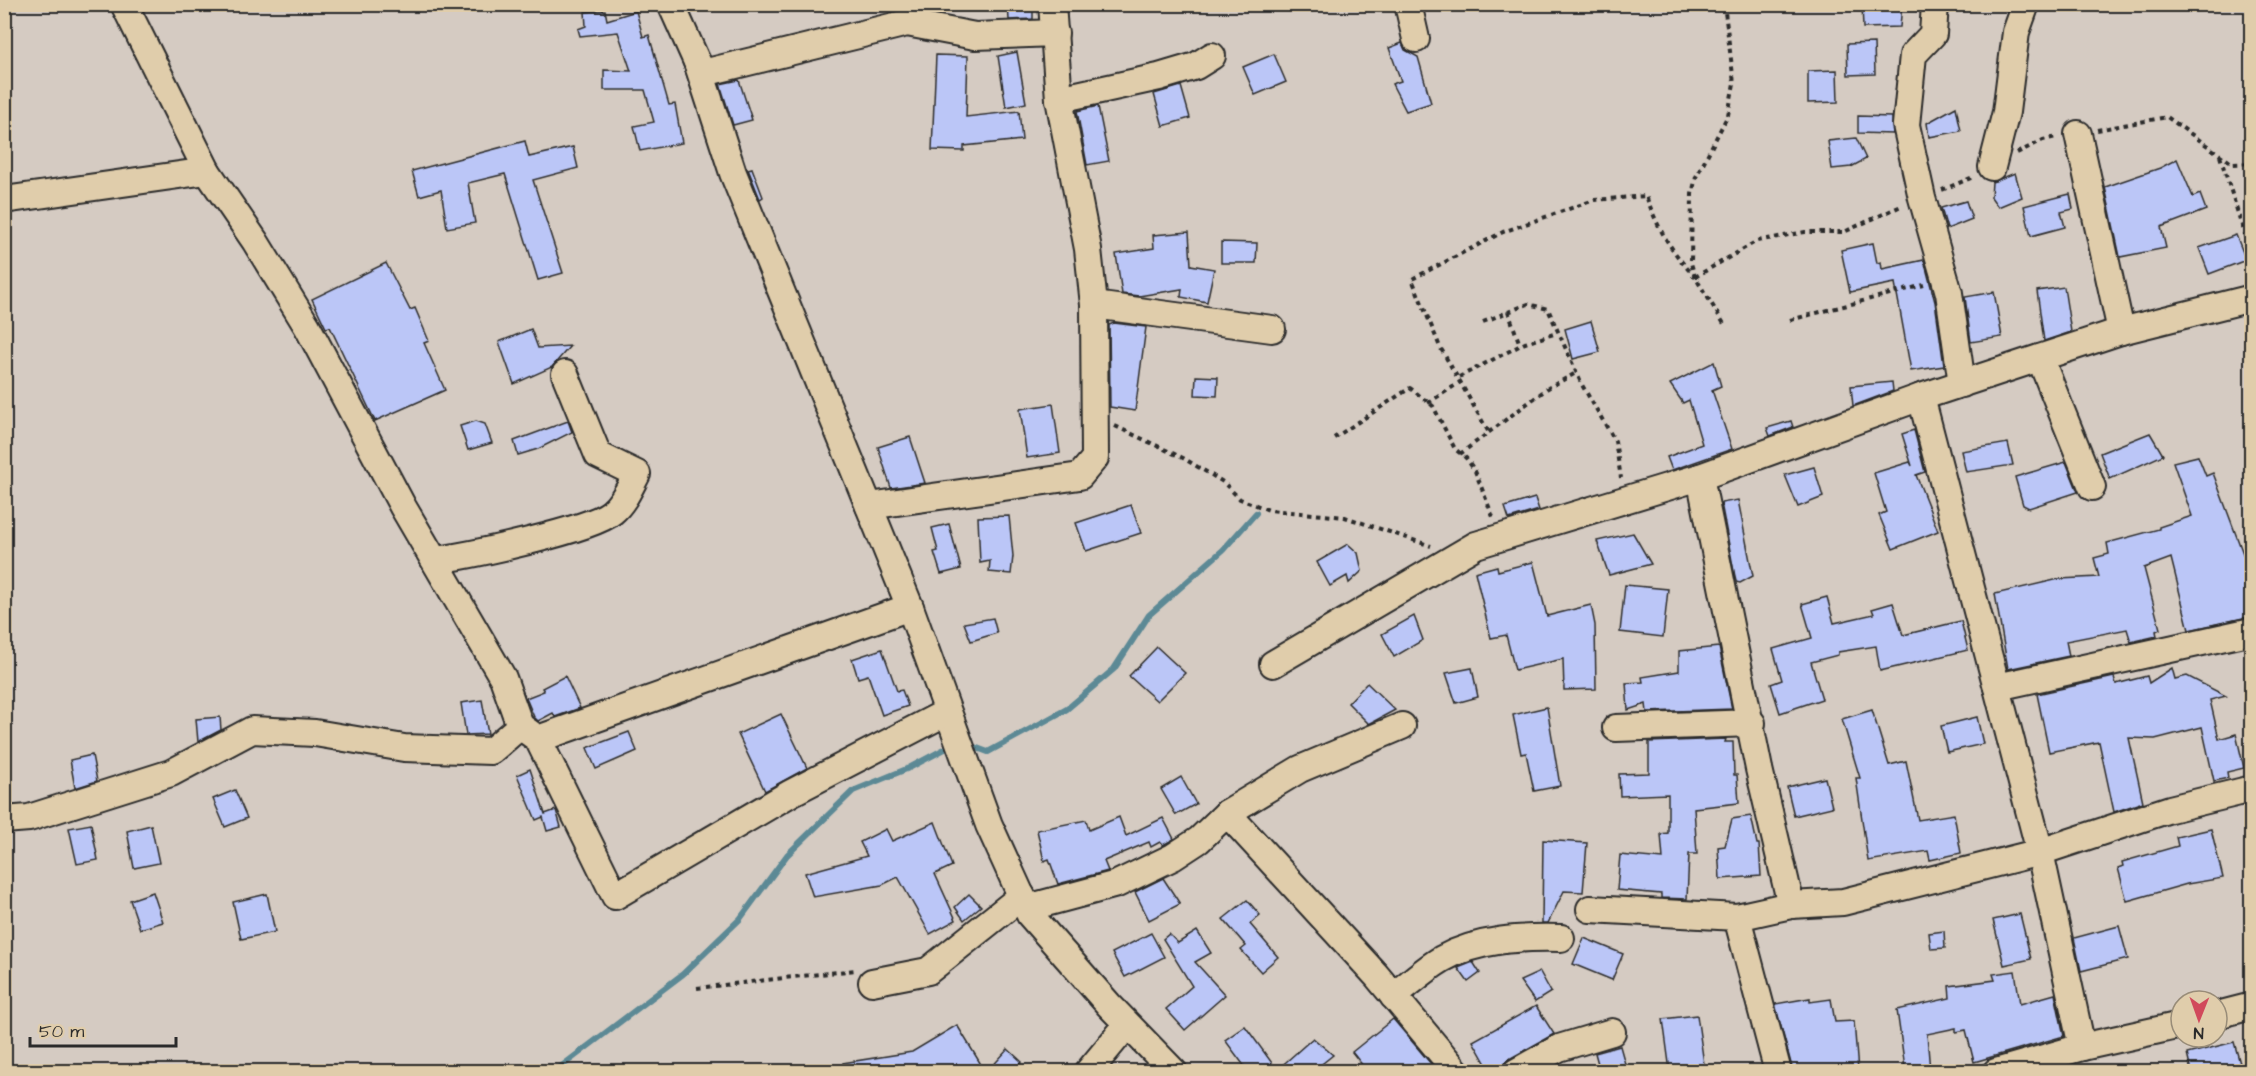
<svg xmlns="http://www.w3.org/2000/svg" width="2256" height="1076" font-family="'Architects Daughter',sans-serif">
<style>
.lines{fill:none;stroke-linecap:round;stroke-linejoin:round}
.stream{stroke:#5c8995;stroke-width:6}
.building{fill:#bbc6f7;stroke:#2b2b2b;stroke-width:1.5}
.minor-casing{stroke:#2b2b2b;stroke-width:30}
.path{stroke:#2b2b2b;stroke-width:4;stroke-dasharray:4.5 4.5;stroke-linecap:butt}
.minor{stroke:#e0cdab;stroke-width:26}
</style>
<rect width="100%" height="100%" fill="#d5cbc2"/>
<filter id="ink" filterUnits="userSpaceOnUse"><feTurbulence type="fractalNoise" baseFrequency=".0167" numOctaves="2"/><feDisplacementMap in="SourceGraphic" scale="12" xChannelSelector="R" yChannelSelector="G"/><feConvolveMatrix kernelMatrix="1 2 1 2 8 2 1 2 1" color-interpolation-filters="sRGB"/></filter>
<g filter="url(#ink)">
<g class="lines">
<g class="stream">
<polyline points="969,745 988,752 1067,709 1114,669 1149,615 1223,550 1256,513"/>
<polyline points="554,1072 683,974 740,919 787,855 853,791 909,768 954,744"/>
</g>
</g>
<g class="building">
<polygon points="1008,4 1033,4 1033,19 1009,20"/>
<polygon points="1862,4 1902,4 1900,27 1863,28"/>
<polygon points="605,10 607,20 636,11 643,37 649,35 669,105 675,104 682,143 640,151 634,126 654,122 645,90 604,90 604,70 631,71 618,32 580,36 578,29 586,26 585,12"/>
<polygon points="1402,43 1405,50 1418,57 1431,103 1406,111 1392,84 1401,81 1389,48"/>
<polygon points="1874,43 1875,74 1848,75 1847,44"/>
<polygon points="1017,52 1026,103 1006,107 998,56"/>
<polygon points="1274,54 1286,82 1255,95 1243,67"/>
<polygon points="936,55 968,56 966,117 1019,111 1022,140 964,146 964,151 932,150"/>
<polygon points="1837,70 1838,102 1808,103 1808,71"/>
<polygon points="739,80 752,120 733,125 720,84"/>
<polygon points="1181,86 1190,118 1163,126 1154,94"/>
<polygon points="1098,106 1109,161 1087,165 1077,111"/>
<polygon points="1956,107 1961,131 1929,137 1927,123"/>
<polygon points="1858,116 1892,117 1893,134 1858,133"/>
<polygon points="1856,138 1866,159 1851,167 1832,169 1828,141"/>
<polygon points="525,141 529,157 573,147 578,168 533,180 563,273 538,280 505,174 468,183 475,223 447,228 441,190 419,196 412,171"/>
<polygon points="2177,159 2193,197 2200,194 2206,210 2161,227 2166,248 2120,257 2105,187 2160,168"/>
<polygon points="752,168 763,197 760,199 748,169"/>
<polygon points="2015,173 2022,197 1998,207 1991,197 1992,182"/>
<polygon points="2070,194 2073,209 2061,212 2065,227 2031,236 2024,206"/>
<polygon points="1966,201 1972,219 1947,229 1941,208"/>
<polygon points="1189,232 1191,265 1214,269 1207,302 1181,297 1182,289 1139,296 1122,294 1116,254 1154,248 1153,235"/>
<polygon points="2236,235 2246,260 2209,274 2199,248"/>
<polygon points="1221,242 1257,243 1256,263 1221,263"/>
<polygon points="1873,243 1877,263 1881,262 1882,269 1924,260 1935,302 1944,366 1911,371 1895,283 1850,292 1841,250"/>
<polygon points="386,263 410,310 415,308 429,341 424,343 445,390 375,421 330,327 326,328 312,299"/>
<polygon points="2064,287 2071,332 2044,341 2037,291"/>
<polygon points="1994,292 2002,337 1971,342 1965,297"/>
<polygon points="1591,321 1600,352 1573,359 1565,329"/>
<polygon points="1114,323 1146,327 1135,411 1110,407 1109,325"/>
<polygon points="531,329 538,348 570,346 552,367 514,384 499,342"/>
<polygon points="1714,362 1721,386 1712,390 1732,449 1672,470 1667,457 1702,444 1689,400 1683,403 1670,384"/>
<polygon points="1196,376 1218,377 1217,396 1195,395"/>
<polygon points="1892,382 1893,391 1853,406 1851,386"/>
<polygon points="1053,404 1060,453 1027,458 1020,409"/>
<polygon points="476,421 485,424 492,443 468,450 460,426"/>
<polygon points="568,421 572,432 538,449 518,455 514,441"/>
<polygon points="1791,421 1793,427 1770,436 1767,428"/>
<polygon points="1914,430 1925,472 1916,475 1938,531 1893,549 1879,515 1886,512 1874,473 1910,462 1912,466 1902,434"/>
<polygon points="2150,433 2163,455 2110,479 2100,453"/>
<polygon points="910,437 925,483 891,488 878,447"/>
<polygon points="2008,443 2013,465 1966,472 1961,451"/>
<polygon points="2198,456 2206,476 2213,473 2245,559 2252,558 2252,616 2189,630 2171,558 2144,568 2160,629 2156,631 2157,636 2131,642 2127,629 2066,641 2069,656 2008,669 1995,594 2059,579 2099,577 2094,558 2109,554 2107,543 2159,529 2159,527 2192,516 2173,462"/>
<polygon points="2066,462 2078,492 2029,508 2023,505 2015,477"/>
<polygon points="1814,467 1823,497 1798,507 1785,475"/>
<polygon points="1535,498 1539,510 1509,519 1505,507"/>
<polygon points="1738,500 1753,576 1740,583 1736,582 1721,503"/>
<polygon points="1131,505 1141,533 1086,551 1076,523"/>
<polygon points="1009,516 1013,556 1011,574 989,572 990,561 980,563 978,517"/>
<polygon points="949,524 961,569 941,574 934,552 938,551 932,528"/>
<polygon points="1633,533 1651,564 1609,575 1597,541"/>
<polygon points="1348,544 1358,553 1362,571 1349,583 1347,576 1330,586 1317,562"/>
<polygon points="1533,562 1547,616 1591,605 1595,625 1596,689 1564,690 1563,659 1515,670 1506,635 1491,638 1475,572 1497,566 1498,571"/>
<polygon points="1625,585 1668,589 1663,637 1620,632"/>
<polygon points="1827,597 1834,623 1874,614 1872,609 1893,603 1903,635 1961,621 1968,650 1880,671 1876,646 1838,652 1838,655 1811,662 1822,699 1780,713 1771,684 1782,680 1773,649 1812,638 1802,604"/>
<polygon points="1414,616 1423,640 1394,657 1382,634"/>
<polygon points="993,618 997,633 971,641 964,623"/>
<polygon points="1157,647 1185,673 1157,701 1129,676"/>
<polygon points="1719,647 1732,709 1647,712 1646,704 1628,710 1626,683 1643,682 1642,677 1679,671 1679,651"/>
<polygon points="882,649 897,691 902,690 908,706 882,715 868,675 858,678 852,659"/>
<polygon points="1472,668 1478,697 1456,703 1446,673"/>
<polygon points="2172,668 2175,679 2187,676 2226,696 2210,700 2219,739 2236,734 2244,768 2227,772 2228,778 2214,781 2202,727 2155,739 2129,738 2143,802 2114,812 2099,742 2049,752 2037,694 2114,677 2116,684 2147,676 2149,683"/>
<polygon points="565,676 580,708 555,717 553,713 538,721 534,717 526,698 544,691 542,688"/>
<polygon points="1367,683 1395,710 1369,724 1348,703"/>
<polygon points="482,700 488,734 466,735 461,703"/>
<polygon points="1547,707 1560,786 1534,791 1526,753 1521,754 1513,715"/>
<polygon points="1872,710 1889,765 1906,761 1918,820 1954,814 1961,853 1930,860 1928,851 1868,861 1856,778 1860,778 1842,719"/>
<polygon points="781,714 807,768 765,791 738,734"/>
<polygon points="220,717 221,730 198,742 196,719"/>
<polygon points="1977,717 1983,744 1947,752 1941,726"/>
<polygon points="629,732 637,751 596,769 587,748"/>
<polygon points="1726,739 1725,742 1733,742 1734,775 1737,775 1739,803 1694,808 1697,854 1689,854 1687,899 1661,898 1661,894 1617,890 1620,855 1663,859 1661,834 1668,833 1668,794 1620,796 1619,774 1649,773 1649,742"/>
<polygon points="92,755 97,781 75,788 70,760"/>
<polygon points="530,769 545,814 556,810 561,827 547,831 543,817 536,820 517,775"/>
<polygon points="1181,777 1196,804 1176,815 1161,789"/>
<polygon points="1825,778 1832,807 1794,816 1787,787"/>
<polygon points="235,790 247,818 225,827 213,799"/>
<polygon points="1751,816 1757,844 1759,844 1761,876 1720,879 1718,847 1725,846 1732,819"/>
<polygon points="1119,817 1126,836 1163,818 1174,839 1163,845 1160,842 1151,847 1149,842 1104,861 1108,871 1058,884 1049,859 1044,861 1037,830 1086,820 1089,830"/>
<polygon points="935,822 952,866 935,874 956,920 930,934 898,877 882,885 813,897 805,873 867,856 860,842 886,829 892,841"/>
<polygon points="91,824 98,860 77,864 69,828"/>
<polygon points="151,825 159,863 134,868 127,831"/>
<polygon points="2211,829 2223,878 2187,884 2127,901 2118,868 2123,866 2122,862 2178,846 2176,837"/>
<polygon points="1543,840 1587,843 1583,892 1564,891 1548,923 1542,923"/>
<polygon points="1163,878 1180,904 1149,920 1135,892"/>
<polygon points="153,892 163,922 140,929 130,900"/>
<polygon points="267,894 275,932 241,939 233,902"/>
<polygon points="969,894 981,906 964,920 955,907"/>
<polygon points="1247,900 1260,915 1250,924 1278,957 1261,972 1241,950 1246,946 1223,919"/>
<polygon points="2020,914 2031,959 2004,965 1993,920"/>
<polygon points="2119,926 2128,959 2081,971 2074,938"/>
<polygon points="1197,931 1211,953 1195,962 1225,995 1185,1030 1166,1009 1192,986 1163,939 1169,934 1178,943"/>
<polygon points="1944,931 1945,948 1931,949 1929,933"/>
<polygon points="1151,933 1164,957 1125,977 1112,953"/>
<polygon points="1584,938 1623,954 1612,980 1573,964"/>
<polygon points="1473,962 1480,973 1468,982 1458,968"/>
<polygon points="2015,971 2020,1004 2055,994 2064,1036 1974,1062 1966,1030 1956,1032 1956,1028 1927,1034 1930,1071 1909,1071 1905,1068 1897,1010 1950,998 1949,986 1995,980 1993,974"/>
<polygon points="1540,972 1551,992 1535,1002 1520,981"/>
<polygon points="1810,998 1810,1002 1831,999 1835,1022 1854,1021 1858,1071 1826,1071 1826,1068 1793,1071 1775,1004"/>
<polygon points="1536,1006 1554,1034 1509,1059 1501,1071 1490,1071 1473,1041"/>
<polygon points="1697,1015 1705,1071 1670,1071 1663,1019"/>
<polygon points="1393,1019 1437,1071 1367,1071 1352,1052"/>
<polygon points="957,1025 985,1071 844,1071 843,1063 912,1052"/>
<polygon points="1245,1026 1277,1070 1313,1038 1333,1055 1313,1071 1248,1071 1225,1040"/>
<polygon points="2234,1042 2241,1067 2223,1071 2191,1071 2187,1054"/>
<polygon points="1620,1046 1627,1071 1600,1071 1595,1053"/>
<polygon points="1008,1049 1022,1062 1013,1071 988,1071"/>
</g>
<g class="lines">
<g class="minor-casing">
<g id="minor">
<polyline points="671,4 697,62 733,173 910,607 989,825 1030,915 1109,1005 1174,1072"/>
<polyline points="1408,4 1416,39"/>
<polyline points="1935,4 1933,34 1913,55 1906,125 1922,198 1949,293 1962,384"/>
<polyline points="697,62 703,73 907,23 975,36 1055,33"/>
<polyline points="1059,99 1159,77 1196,66 1212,56"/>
<polyline points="2078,134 2121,331"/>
<polyline points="1992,167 2006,112 2016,32 2026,4"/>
<polyline points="4,200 207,171 124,4"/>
<polyline points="1094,305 1272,329"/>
<polyline points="2040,358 2092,487"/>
<polyline points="1921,397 2040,852 2082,1047"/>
<polyline points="1700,477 1759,769 1791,905"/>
<polyline points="869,506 1080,476 1095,458 1094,305 1088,249 1059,99 1052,4"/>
<path d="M435,560C467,556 591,530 612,512C624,502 630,487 637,474L598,455L565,374"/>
<polyline points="1273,664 1476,545 1700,477 1921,397 2121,331 2252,298"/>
<polyline points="1997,687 2252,631"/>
<polyline points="520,726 538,739 615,896 791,793 947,712"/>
<polyline points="1616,728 1752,723"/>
<polyline points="538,739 910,607"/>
<polyline points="1227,813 1376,975 1457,1072"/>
<polyline points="4,820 29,818 171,773 252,730 315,733 404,748 491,751 520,726 503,678 403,507 307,326 255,241 207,171"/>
<polyline points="1027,908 1117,884 1173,857 1199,840 1227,813 1300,769 1402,726"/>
<polyline points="1590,909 1737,917 1791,905 1843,902 2040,852 2170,809 2252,789"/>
<polyline points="1737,917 1778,1072"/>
<polyline points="872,982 928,971 1022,896"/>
<path d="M1393,996C1409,984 1425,969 1442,959C1477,939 1522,937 1561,938"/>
<polyline points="2217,1015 2252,1006"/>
<polyline points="1088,1072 1127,1025"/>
<polyline points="1516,1072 1559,1048 1612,1032"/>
<polyline points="1996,1072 2082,1047 2181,1025"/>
</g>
</g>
<g class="path">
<polyline points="1724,4 1734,83 1728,115 1696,177 1692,194 1691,263 1695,277 1726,327"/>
<polyline points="2097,130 2167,117 2233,164 2252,163"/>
<polyline points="2017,153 2043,140 2057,137"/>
<polyline points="2220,156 2252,258"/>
<polyline points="1942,190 1973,177"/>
<polyline points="1695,277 1757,241 1805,232 1844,232 1901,206"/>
<polyline points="1508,311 1520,345"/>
<polyline points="1790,320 1924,285"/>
<polyline points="1483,322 1528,304 1548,309 1582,385 1615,441 1621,478"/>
<polyline points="1459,377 1525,343 1557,333"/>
<polyline points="1428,403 1462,381"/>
<polyline points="1115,426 1183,458 1223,482 1240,499 1269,510 1345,517 1431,546"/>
<path d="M1488,431L1440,347L1412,279L1503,232L1594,200L1646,196C1659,231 1671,251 1696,278"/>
<polyline points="1334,438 1410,388 1433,406 1455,449 1466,458 1475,471 1493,517"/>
<polyline points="1460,454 1548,388 1576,373"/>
<polyline points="697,988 855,970"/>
</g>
<use href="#minor" class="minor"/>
</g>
</g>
<rect width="2256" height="1076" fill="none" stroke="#e0cdab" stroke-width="24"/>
<rect x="12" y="12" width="2232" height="1052" fill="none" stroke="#2b2b2b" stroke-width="2" filter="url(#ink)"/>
<g transform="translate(2199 1019) rotate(181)"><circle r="28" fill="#e0cdab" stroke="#988c78" stroke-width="1.5"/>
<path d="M0-4.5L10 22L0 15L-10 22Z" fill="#d1495b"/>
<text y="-9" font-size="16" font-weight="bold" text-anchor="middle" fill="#2b2b2b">N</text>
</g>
<path d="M30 1037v9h146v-9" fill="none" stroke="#2b2b2b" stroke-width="3"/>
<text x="39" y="1037" font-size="18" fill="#2b2b2b" stroke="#e0cdab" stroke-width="4.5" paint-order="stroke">50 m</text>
</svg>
